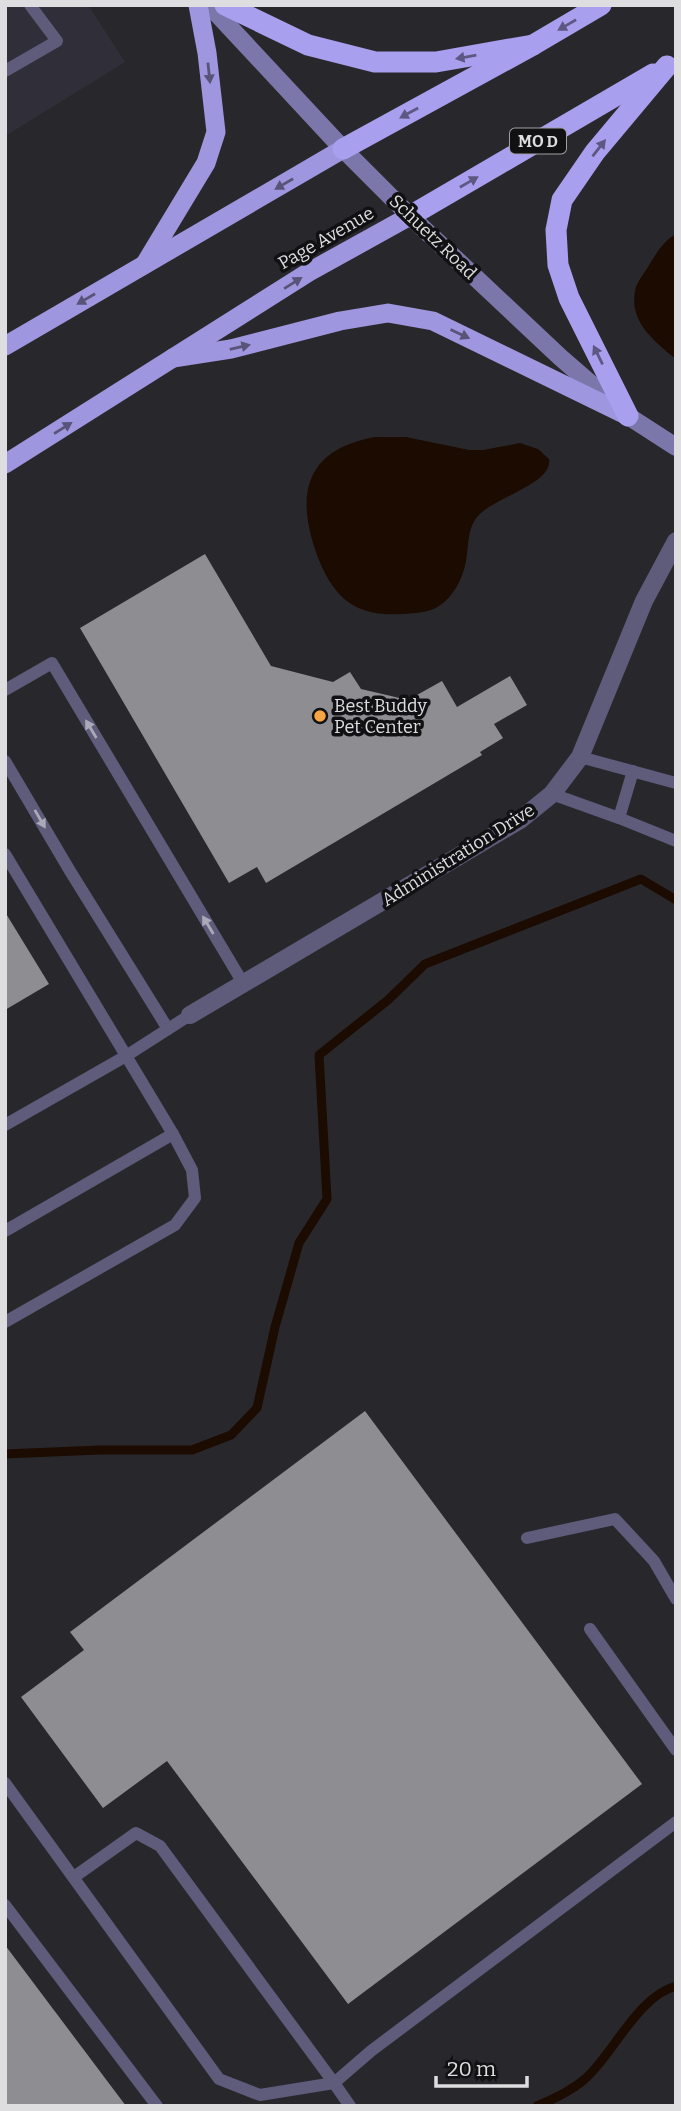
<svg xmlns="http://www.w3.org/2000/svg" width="681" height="2111" font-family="Bitter,serif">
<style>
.built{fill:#302f39}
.water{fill:#1c0b00}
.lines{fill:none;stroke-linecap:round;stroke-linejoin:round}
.stream{stroke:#1c0b00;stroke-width:9}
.building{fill:#8d8d92}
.service{stroke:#5e5b7b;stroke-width:12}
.minor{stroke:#5e5b7b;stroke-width:18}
.secondary{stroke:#7c77aa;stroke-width:18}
.trunk{stroke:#9e96de;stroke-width:19}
.motorway{stroke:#a99fef;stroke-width:21}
.oneway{fill:#5d5881}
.oneway2{fill:#585478}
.oneway3{fill:#aba9b8}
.poi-dot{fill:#f4a443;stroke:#111113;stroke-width:2.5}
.labels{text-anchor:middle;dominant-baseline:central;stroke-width:7;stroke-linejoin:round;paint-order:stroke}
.shield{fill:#111113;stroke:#a0a0a2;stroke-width:2}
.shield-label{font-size:16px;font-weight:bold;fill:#dedde0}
.street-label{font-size:18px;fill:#dedde0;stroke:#111113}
.poi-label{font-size:18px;fill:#dedde0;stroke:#111113;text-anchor:start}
</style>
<rect width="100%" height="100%" fill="#28282c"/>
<polygon class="built" points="5,5 88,5 125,62 5,136"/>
<g class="water">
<path d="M676,234V359C655,342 629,322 635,291C636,283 643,275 648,267C656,254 662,242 676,234Z"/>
<path d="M375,437H406L469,450H483L520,443L538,449L549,459C553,484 494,497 478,516C467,528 469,546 466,561C463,578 454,596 439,606C429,613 415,613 403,614C385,615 367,614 351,604C333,592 323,572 316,552C295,492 307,449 375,437Z"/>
</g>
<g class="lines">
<g class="stream">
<polyline points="5,1454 99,1450 192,1450 231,1435 257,1408 275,1327 299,1243 327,1199 319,1055 388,1000 425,964 641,879 676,900"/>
<path d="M537,2106C554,2099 571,2091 585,2079C614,2053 637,1997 676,1986"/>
</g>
</g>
<g class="building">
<polygon points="205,554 271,666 333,682 350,672 361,689 408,700 442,681 457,707 510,676 527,705 494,724 503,738 480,752 482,755 266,883 257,867 229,883 80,628"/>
<polygon points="5,912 49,984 5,1010"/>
<polygon points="365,1411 642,1784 348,2004 167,1761 103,1808 21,1697 84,1650 70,1632"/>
<polygon points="5,1945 126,2106 5,2106"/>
</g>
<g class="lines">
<g class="service">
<polyline points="5,71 57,41 30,5"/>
<polyline points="5,690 52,663 243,983"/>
<polyline points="580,757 676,783"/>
<polyline points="5,761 70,871 168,1029"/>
<polyline points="552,794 619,818 676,841"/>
<polyline points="619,818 633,771"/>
<polyline points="5,854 173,1134 192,1170 195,1198 175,1225 5,1322"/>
<polyline points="5,1125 126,1056 190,1015"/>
<polyline points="5,1231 173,1134"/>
<polyline points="527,1538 615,1519 654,1561 676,1599"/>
<polyline points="590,1629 676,1750"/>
<polyline points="5,1783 219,2079 260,2095 334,2083 350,2106"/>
<polyline points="74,1877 136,1833 160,1846 334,2083 371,2051 676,1822"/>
<polyline points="5,1905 157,2106"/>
</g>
<polyline class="minor" points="190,1015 520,820 552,794 580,757 644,601 676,541"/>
<polyline class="secondary" points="209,5 343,149 410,216 560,357 628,416 676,447"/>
<g class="trunk">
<polyline points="145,264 206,163 216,132 207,53 198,5"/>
<polyline points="5,346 343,149"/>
<polyline points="173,358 231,349 340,321 388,313 433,321 628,416"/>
<polyline points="5,464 309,272 410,216"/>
</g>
<g class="motorway">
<polyline points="225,5 308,45 375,62 436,62 533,45"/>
<polyline points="343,149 533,45 601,5"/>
<polyline points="410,216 653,74"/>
<polyline points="628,416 569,298 558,265 556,230 562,200 595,152 667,66"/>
</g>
</g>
<defs><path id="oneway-solid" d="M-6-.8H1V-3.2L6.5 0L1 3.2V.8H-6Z" transform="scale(1.75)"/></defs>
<g class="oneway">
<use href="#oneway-solid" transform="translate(567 25) rotate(150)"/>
<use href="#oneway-solid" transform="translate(466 57) rotate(170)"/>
<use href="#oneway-solid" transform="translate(409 113) rotate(151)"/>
<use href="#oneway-solid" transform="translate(599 148) rotate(-52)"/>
<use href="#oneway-solid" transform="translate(469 182) rotate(-30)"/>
<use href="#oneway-solid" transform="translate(598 355) rotate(-116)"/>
</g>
<g class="oneway2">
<use href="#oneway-solid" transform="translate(209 73) rotate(84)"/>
<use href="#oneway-solid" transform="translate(284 184) rotate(150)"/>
<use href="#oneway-solid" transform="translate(293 283) rotate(-32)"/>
<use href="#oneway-solid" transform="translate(86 299) rotate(150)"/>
<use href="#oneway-solid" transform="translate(460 334) rotate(25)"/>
<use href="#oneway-solid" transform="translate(240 347) rotate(-13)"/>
<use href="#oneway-solid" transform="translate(63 428) rotate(-32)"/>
</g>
<g class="oneway3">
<use href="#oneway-solid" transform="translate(91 729) rotate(-121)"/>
<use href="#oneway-solid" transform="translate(40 819) rotate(60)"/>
<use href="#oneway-solid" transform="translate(208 925) rotate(-121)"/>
</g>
<circle class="poi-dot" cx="320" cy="716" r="7"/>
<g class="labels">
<rect class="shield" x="510" y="128.5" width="56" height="25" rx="5"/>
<g class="shield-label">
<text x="538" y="141">MO D</text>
</g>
<g class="street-label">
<text transform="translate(433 237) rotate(44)">Schuetz Road</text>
<text transform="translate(326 238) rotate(-30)">Page Avenue</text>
<text transform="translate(458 855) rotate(-32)">Administration Drive</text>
</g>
<g class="poi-label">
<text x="334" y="706">Best Buddy<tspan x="334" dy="21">Pet Center</tspan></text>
</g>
</g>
<rect width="681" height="2111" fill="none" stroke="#dedde0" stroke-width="14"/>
<path d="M436 2076v10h91v-10" fill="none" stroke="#dedde0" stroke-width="3.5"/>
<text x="447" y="2076" font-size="21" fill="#dedde0" stroke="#111113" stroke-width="5" paint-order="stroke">20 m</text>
</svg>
